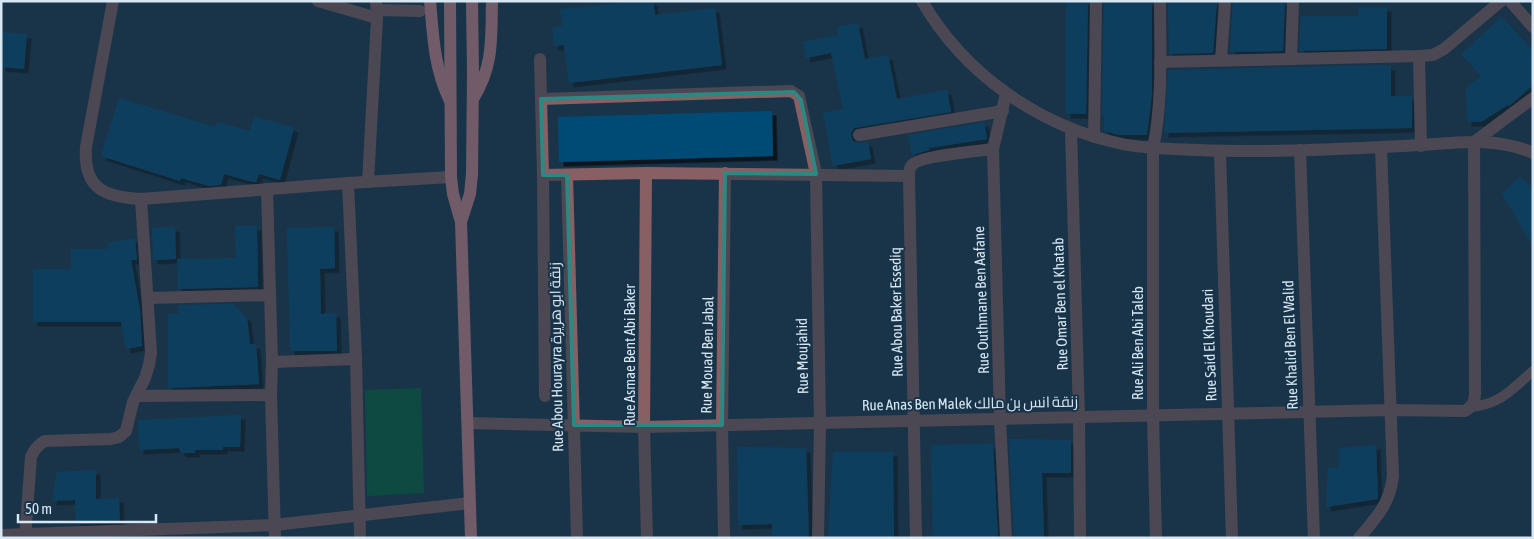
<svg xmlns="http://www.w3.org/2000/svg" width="1534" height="539" font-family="'Asap Condensed',Cairo,sans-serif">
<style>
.green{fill:#006538}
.building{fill:#014c76;filter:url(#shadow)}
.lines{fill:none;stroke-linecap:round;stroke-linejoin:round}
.service{stroke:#885f62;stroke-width:10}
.minor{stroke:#885f62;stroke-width:12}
.tertiary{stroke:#885f62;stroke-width:12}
.primary{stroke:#dc8991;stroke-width:12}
.marked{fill:none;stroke:#2d8782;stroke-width:4;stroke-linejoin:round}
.labels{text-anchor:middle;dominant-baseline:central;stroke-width:4;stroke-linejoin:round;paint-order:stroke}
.street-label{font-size:15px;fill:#d7e7f4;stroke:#193449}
</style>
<defs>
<filter id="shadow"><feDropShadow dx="4.5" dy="4.5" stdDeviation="0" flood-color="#0009"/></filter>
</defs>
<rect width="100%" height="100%" fill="#193449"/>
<polygon class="green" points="421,388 424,493 367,496 365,390"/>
<g class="building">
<polygon points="644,1 653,1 655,15 715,8 722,65 569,83 564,45 554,46 552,28 562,26 560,9"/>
<polygon points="1066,1 1088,1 1086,114 1066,114"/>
<polygon points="1104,1 1152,1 1152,93 1147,135 1119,135 1104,131 1104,114 1102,114"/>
<polygon points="1168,1 1217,1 1213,53 1169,54"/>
<polygon points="1233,1 1285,1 1283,51 1230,52"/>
<polygon points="1358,7 1387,7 1387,49 1299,51 1301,16 1358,16"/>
<polygon points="1502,17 1533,50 1533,85 1509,106 1508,105 1481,122 1467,122 1466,88 1481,76 1461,54"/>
<polygon points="858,23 865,59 888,55 897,99 947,90 951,112 854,128 851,133 852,140 857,143 868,142 871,159 833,166 823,113 843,109 831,53 806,58 803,42 838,35 837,27"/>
<polygon points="1,32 27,34 24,69 1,67"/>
<polygon points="1387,65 1387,66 1391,66 1391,96 1412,96 1412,128 1164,133 1168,70"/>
<polygon points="119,98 215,127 217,122 250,131 254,116 294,128 280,180 259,174 256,182 253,182 224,174 221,185 209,186 181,178 180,181 101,156"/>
<polygon points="772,111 773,156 559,162 558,117"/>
<polygon points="984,122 987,139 929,148 929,150 912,155 908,135"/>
<polygon points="1520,177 1533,188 1533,246 1502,194"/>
<polygon points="235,226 257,226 258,287 178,289 177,259 236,258"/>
<polygon points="175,227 176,259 153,260 152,228"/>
<polygon points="334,227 335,268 320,269 321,314 336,313 337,351 290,351 287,228"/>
<polygon points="135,238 137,260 131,260 140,310 142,346 126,349 121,322 33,322 33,269 71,269 71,249 108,249 107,243"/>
<polygon points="233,304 247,318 250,344 256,344 259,384 168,388 168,314 178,314 178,305"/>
<polygon points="241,415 240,447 223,447 223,450 195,450 195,453 181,453 179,448 139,450 138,420"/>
<polygon points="1009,439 1071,440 1071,473 1042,473 1044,538 1014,538"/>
<polygon points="993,444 998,538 933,538 931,445"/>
<polygon points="1376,445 1378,499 1326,507 1328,468 1339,467 1339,448"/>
<polygon points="737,447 806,448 809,538 772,538 772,524 738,525"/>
<polygon points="833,452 893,452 894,538 828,538"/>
<polygon points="96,470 96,499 119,498 120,523 76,524 75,500 52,501 57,472"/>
</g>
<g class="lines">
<path class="service" d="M1471,407C1501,404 1512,389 1533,371"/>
<g class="minor">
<path d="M113,1L86,147C83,189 105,197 141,199L348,183L451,177"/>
<polyline points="318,1 377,18"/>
<polyline points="1510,1 1533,27"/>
<polyline points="377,10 420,11"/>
<polyline points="1419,56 1421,146"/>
<polyline points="540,59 543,175 545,396"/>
<polyline points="1291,59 1293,1"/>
<polyline points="1221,60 1225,1"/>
<polyline points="1160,62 1419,56 1433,55 1444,49 1501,1"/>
<polyline points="541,99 791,91 799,96 816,174 820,423 818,538"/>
<polyline points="1071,129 1079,417 1080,538"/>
<polyline points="859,135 1003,111"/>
<polyline points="1094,137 1096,1"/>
<polyline points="1300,150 1314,538"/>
<polyline points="1220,151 1232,538"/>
<polyline points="646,173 644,427 647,538"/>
<polyline points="543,175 646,173 909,176"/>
<polyline points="567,175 577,538"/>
<polyline points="368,182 377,18 376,1"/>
<polyline points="348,183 356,359 360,538"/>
<polyline points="267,189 272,362 271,395 275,538"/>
<polyline points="148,298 270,295"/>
<polyline points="272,362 356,359"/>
<polyline points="136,396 271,395"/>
<path d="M468,423L644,427L1389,410L1465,411C1473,406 1475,402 1475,392L1474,142L1533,98"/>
<polyline points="1,535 274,525 470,503"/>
<path d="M25,538L31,457C34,449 38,445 45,441L111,439L119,437L126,431L133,402L145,378L149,365L151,353L141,199"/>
<polyline points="724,538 722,425 725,173"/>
<path d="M916,538L909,176C909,172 909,168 912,165C919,156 979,151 993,149"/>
<polyline points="1006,538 1000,419 993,149 1006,94"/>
<path d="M1156,538L1153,415V148C1163,101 1160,50 1160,1"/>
<path d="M1359,538C1376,518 1390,504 1393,476L1381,147"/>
</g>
<path class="tertiary" d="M922,1C965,75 1039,126 1122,144C1147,149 1173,149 1198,150C1266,153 1334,149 1402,146C1445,145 1492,134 1533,153"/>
<g class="primary">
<path d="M430,1C433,35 434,67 449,99"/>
<polyline points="450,1 451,177 453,194 461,222 471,538"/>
<path d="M473,99C494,66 491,38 492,1"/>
<polyline points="461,222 470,194 472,174 473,73 472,1"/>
</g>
</g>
<path d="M0 0H1534V539H0ZM794,92L801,100L816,174L725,173L722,425H574L567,175H543L541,99Z" fill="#193449" fill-opacity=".55" fill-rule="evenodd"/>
<path class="marked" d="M794,92L801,100L816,174L725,173L722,425H574L567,175H543L541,99Z"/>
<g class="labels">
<g class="street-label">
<text transform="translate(981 300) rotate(-92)">Rue Outhmane Ben Aafane</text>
<text transform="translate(1060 304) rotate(-92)">Rue Omar Ben el Khatab</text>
<text transform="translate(896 312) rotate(-91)">Rue Abou Baker Essediq</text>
<text transform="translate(1137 343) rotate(-90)">Rue Ali Ben Abi Taleb</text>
<text transform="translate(1209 345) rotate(-92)">Rue Said El Khoudari</text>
<text transform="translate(1290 345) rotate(-92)">Rue Khalid Ben El Walid</text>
<text transform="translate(629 355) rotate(-90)">Rue Asmae Bent Abi Baker</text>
<text transform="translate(707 355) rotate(-89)">Rue Mouad Ben Jabal</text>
<text transform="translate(802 356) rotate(-91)">Rue Moujahid</text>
<text transform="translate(556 357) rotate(-91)">Rue Abou Hourayra زنقة ابو هريرة</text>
<text transform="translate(970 403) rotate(-1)">Rue Anas Ben Malek زنقة انس بن مالك</text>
</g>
</g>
<rect width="1534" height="539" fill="none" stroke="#d7e7f4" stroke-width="5"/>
<path d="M18 514v8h138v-8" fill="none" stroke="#d7e7f4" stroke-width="2.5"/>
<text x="25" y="514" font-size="15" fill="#d7e7f4" stroke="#193449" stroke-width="4" paint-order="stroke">50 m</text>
</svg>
